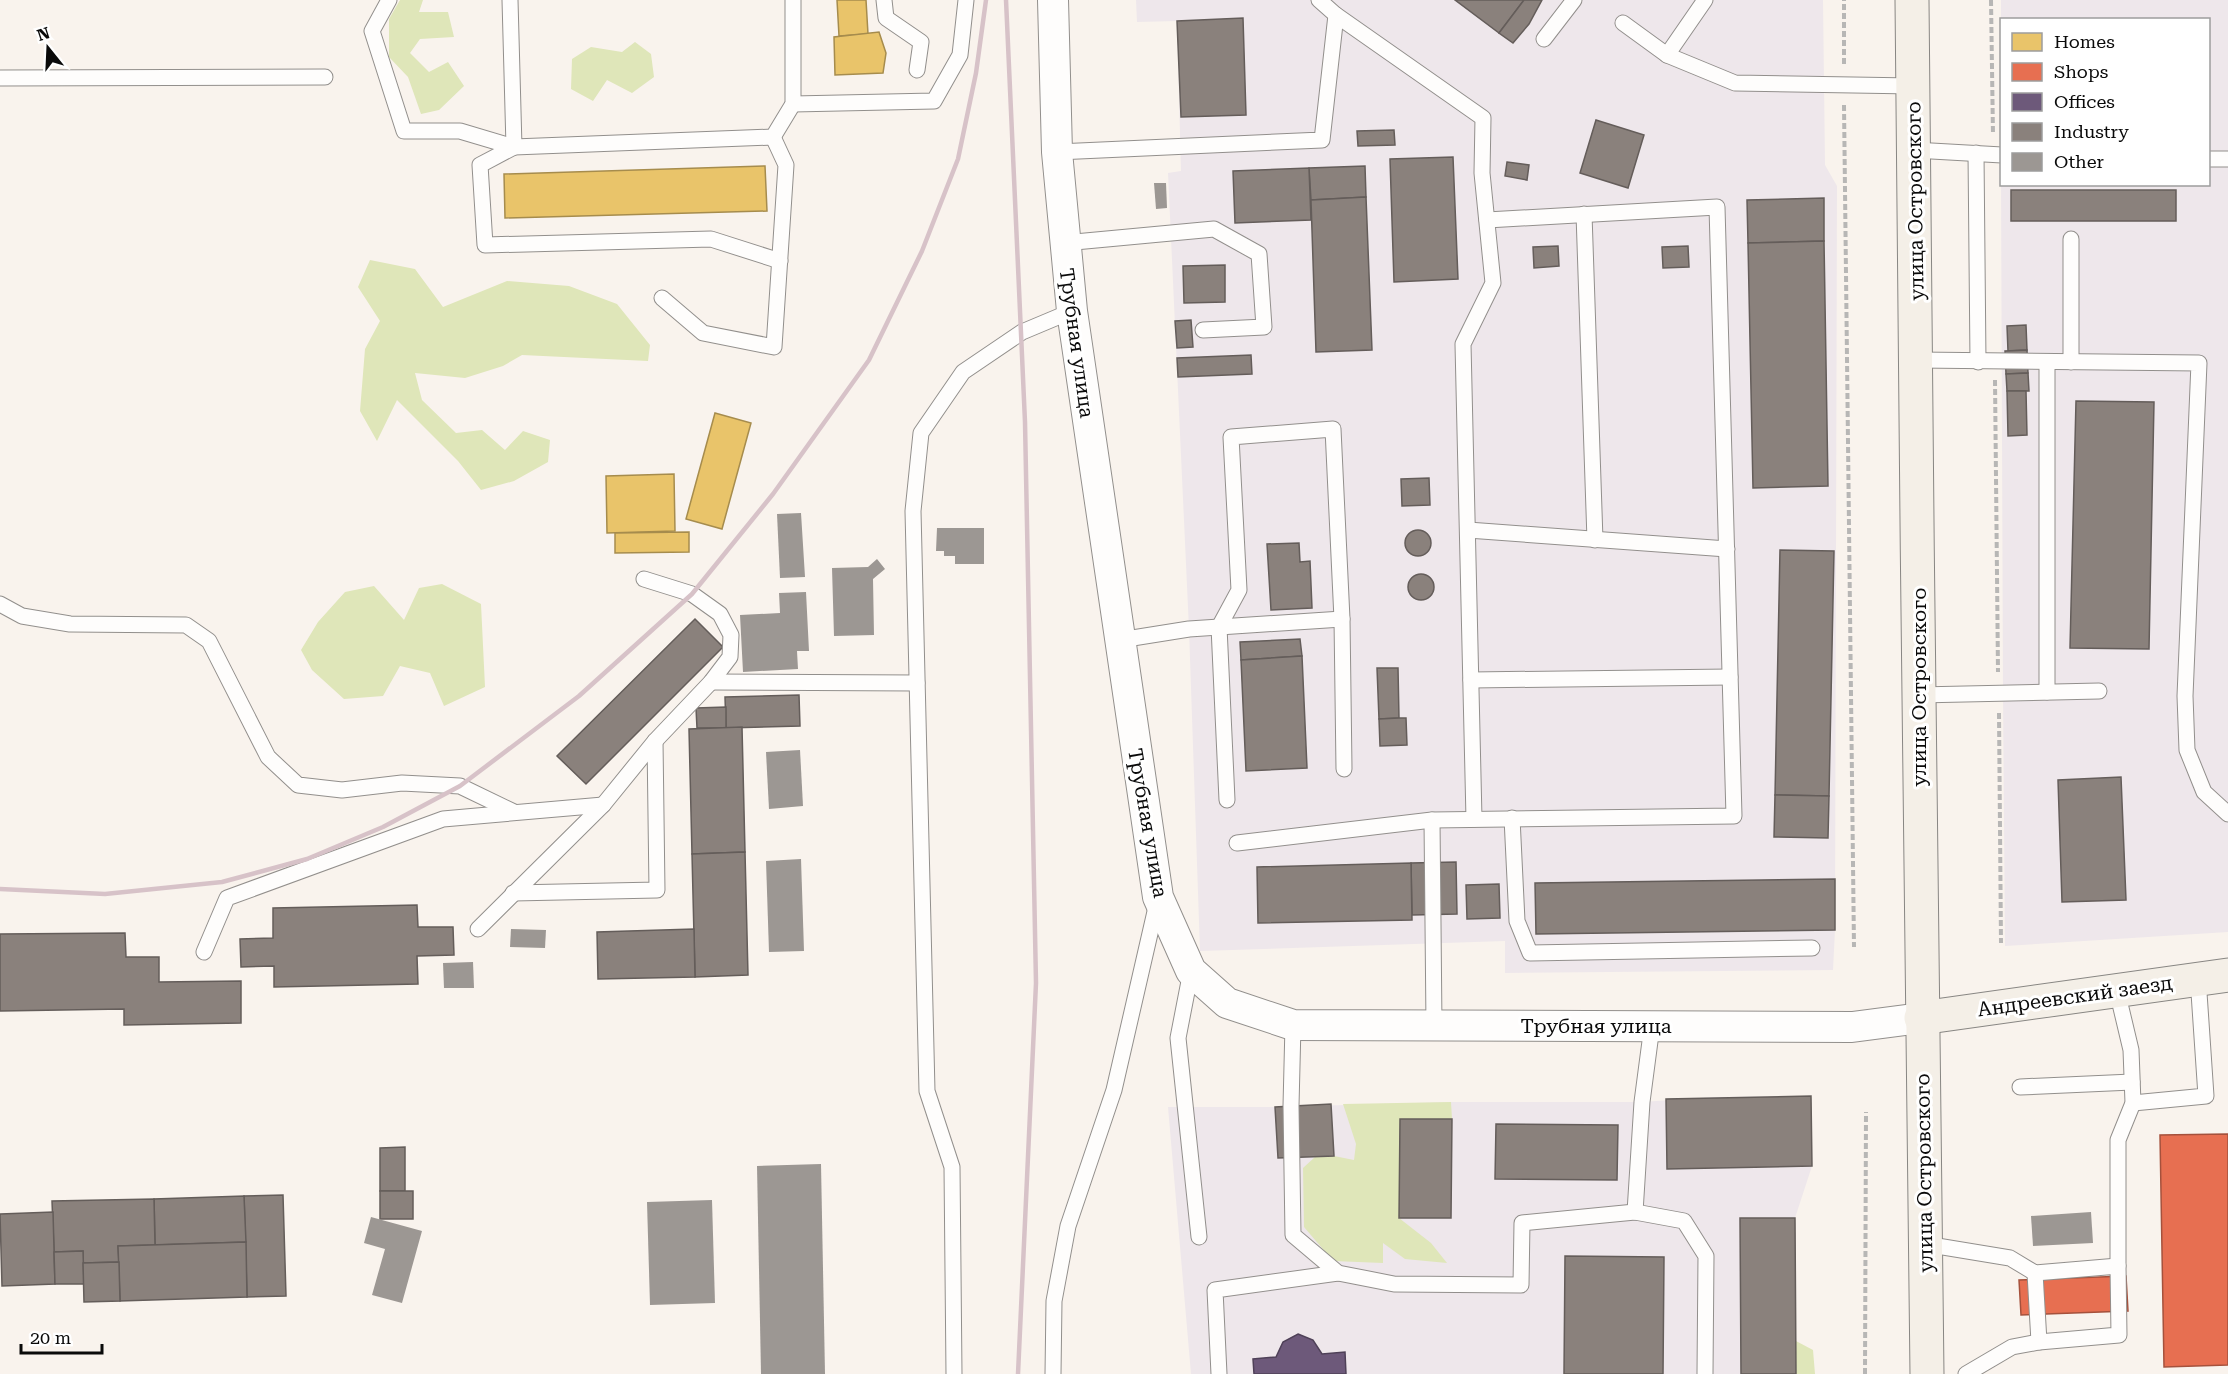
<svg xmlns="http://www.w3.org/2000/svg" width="2228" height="1374" font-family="'Roboto Serif',serif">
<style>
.industrial{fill:#eee7eb}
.forest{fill:#dfe6b9}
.homes{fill:#e9c46a;stroke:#a68c4d;stroke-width:1.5}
.shops{fill:#e76f51;stroke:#a5513c;stroke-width:1.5}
.offices{fill:#6d597a;stroke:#4f4158;stroke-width:1.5}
.industry{fill:#8a817c;stroke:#645d5a;stroke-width:1.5}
.building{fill:#9c9793}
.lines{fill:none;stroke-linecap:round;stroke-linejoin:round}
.lane-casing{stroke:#928f8c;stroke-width:17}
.street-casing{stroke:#928f8c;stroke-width:32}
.secondary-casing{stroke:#888683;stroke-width:35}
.path{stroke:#b7b6b5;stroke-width:4;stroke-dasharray:6 3;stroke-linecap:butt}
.lane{stroke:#fefdfc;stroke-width:15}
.street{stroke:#fefdfc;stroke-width:30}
.secondary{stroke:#f4efe7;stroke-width:33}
.rail{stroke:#d7c2c8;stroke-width:4.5}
.labels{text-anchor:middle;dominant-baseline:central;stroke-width:6;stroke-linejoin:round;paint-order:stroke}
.street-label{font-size:20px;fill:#0a0a0a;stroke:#fff}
</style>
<rect width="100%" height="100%" fill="#f9f3ed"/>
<g class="industrial">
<polygon points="1136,0 1823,0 1825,165 1837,186 1835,930 1833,970 1505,973 1505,941 1200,951 1189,629 1168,173 1181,171 1177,21 1137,22"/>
<polygon points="2001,0 2228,0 2228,932 2005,946 2003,693 2001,176 2001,170 2002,184 2208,184 2208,20 2002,20 2001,41"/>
<polygon points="1811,1096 1812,1166 1795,1218 1796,1374 1191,1374 1168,1107 1275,1107 1451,1102 1642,1102 1715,1097"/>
</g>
<g class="forest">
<polygon points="400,0 423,0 419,12 448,12 454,37 420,39 410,53 429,72 448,62 464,86 439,110 421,114 408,77 389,57 389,19"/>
<polygon points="635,42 651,54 654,77 632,93 607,80 593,101 571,89 572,59 591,47 622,52"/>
<polygon points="370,260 415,269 443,307 507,281 569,286 617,304 650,345 648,361 522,355 503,366 465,378 415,373 422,400 456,433 482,430 505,450 523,431 550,440 548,462 514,481 481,490 458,461 397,400 377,441 360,411 365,349 380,321 358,287"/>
<polygon points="442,584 481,604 485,687 444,706 430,673 400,666 383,696 344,699 312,670 301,650 318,622 345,592 374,586 404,620 419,588"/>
<polygon points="1451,1102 1452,1119 1400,1119 1399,1218 1431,1243 1447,1263 1405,1259 1383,1243 1383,1263 1333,1261 1304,1227 1303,1168 1315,1157 1334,1156 1354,1160 1356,1144 1343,1104"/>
<polygon points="1796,1341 1813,1350 1815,1374 1796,1374"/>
</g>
<g class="homes">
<polygon points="837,0 866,0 868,34 839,36"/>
<polygon points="879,32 886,53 883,73 835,75 834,37"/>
<polygon points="765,166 767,211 505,218 504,174"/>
<polygon points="715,413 751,423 722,529 686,519"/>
<polygon points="674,474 675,531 607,533 606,476"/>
<polygon points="689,532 689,552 615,553 615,533"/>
</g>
<g class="shops">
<polygon points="2228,1134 2228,1365 2164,1367 2160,1135"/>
<polygon points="2126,1276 2128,1311 2021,1315 2019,1280"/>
</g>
<polygon class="offices" points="1298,1334 1313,1340 1322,1354 1345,1352 1346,1374 1254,1374 1253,1359 1276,1357 1283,1342"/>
<g class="industry">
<polygon points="1455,0 1524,0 1499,33"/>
<polygon points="1524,0 1542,0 1529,24 1513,43 1499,33"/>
<polygon points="1243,18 1246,115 1181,117 1177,21"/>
<polygon points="1596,120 1644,135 1628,188 1580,173"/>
<polygon points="1394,130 1395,145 1358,146 1357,131"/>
<polygon points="1453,157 1458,279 1394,282 1390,159"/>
<polygon points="1507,162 1529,165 1527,180 1505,176"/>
<polygon points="1365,166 1366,197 1311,200 1309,168"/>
<polygon points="1309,168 1311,220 1235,223 1233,171"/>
<rect x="2011" y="190" width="165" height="31"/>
<polygon points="1366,197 1372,350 1316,352 1311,200"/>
<polygon points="1824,198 1824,241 1748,243 1747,200"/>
<polygon points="1824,241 1828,486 1753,488 1748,243"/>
<polygon points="1558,246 1559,266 1534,268 1533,247"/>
<polygon points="1688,246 1689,267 1663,268 1662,247"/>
<polygon points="1225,265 1225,302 1184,303 1183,266"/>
<polygon points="1191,320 1193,347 1177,348 1175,321"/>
<polygon points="2026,325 2027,350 2008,351 2007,326"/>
<polygon points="2027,350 2028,373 2006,374 2005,351"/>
<polygon points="1251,355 1252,374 1178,377 1177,358"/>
<polygon points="2028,373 2029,391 2007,391 2006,374"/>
<polygon points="2007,391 2026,391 2027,435 2008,436"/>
<polygon points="2076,401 2154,402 2149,649 2070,648"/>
<polygon points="1429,478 1430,505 1402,506 1401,479"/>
<circle cx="1418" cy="543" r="13"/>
<polygon points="1299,543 1300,562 1310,561 1312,608 1271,610 1267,544"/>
<polygon points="1780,550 1834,551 1829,796 1775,795"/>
<circle cx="1421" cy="587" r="13"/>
<polygon points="695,619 723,647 586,784 557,756"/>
<polygon points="1300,639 1302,656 1241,660 1240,642"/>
<polygon points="1302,656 1307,768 1246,771 1241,660"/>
<polygon points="1377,668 1398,668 1399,718 1379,719"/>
<polygon points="799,695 800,726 726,728 725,697"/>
<polygon points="726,707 726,728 697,728 696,708"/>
<polygon points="1399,718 1406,718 1407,745 1380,746 1379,719"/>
<polygon points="742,727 745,852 692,854 689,729"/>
<polygon points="2121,777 2126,900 2062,902 2058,780"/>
<polygon points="1775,795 1829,796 1828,838 1774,837"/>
<polygon points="745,852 748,975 695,977 692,854"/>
<polygon points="1456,862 1457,914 1412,915 1411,863"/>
<polygon points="1411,863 1412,920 1258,923 1257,867"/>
<polygon points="1835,879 1835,930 1536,934 1535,883"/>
<polygon points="1499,884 1500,918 1467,919 1466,885"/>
<polygon points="417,905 418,927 453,927 454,955 417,956 418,984 274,987 274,966 241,967 240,939 273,938 273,908"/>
<polygon points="694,929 695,977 598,979 597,932"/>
<polygon points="125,933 126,957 159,957 159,982 241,981 241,1023 124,1025 124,1009 0,1011 0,934"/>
<polygon points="1811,1096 1812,1166 1667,1169 1666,1099"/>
<polygon points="1331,1104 1334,1156 1278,1158 1275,1107"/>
<polygon points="1400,1119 1452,1119 1451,1218 1399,1218"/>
<polygon points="1496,1124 1618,1125 1617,1180 1495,1179"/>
<polygon points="405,1147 405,1191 380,1191 380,1148"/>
<rect x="380" y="1191" width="33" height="28"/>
<polygon points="283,1195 286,1296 247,1297 244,1196"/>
<polygon points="244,1196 246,1242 155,1245 154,1199"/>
<polygon points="154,1199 155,1245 118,1246 119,1262 83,1263 83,1251 54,1252 52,1201"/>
<polygon points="53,1212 55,1284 2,1286 0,1214"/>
<polygon points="1740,1218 1795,1218 1796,1374 1741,1374"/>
<polygon points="246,1242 247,1297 120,1301 118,1246"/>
<polygon points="83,1251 84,1284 55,1284 54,1252"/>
<polygon points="1565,1256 1664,1257 1663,1374 1564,1374"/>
<polygon points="119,1262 120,1301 84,1302 83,1263"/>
</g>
<g class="building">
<polygon points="1154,183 1166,183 1167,208 1156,209"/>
<polygon points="801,513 805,577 780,578 777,514"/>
<polygon points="937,528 984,528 984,564 955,564 955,556 944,556 944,551 936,551"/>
<polygon points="877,559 885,569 873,579 874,635 834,636 832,568 868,567"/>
<polygon points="806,592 809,651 797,651 798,669 743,672 740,615 780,613 779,593"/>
<polygon points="800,750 803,806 769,809 766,752"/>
<polygon points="801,859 804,951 769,952 766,861"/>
<polygon points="511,929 546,930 545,948 510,947"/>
<polygon points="473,962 474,988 444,988 443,963"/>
<polygon points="821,1164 825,1374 761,1374 757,1166"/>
<polygon points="712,1200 715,1303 650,1305 647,1202"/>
<polygon points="2091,1212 2093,1243 2033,1246 2031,1216"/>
<polygon points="371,1217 422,1231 402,1303 372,1295 385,1249 364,1243"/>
</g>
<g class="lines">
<g class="lane-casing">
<g id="lane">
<polyline points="389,0 372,31 404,131 460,131 514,147"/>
<polyline points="510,0 514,147 773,137 793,104 793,0"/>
<polyline points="884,0 886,18 921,42 917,70"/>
<polyline points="1319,0 1336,15 1483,118 1482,173 1493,283 1463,344 1474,819"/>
<polyline points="1623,23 1667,55 1735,83 1913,86"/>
<polyline points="1544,39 1574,0"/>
<polyline points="1667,55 1705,0"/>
<polyline points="0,78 325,77"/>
<polyline points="793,104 934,101 960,55 966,0"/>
<polyline points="514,147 480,165 485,245 711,239 780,261"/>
<polyline points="1914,150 2002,155"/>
<polyline points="1057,152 1322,140 1336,15"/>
<polyline points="1976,153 1978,362"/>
<polyline points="2208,159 2228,159"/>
<polyline points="1584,214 1595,540"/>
<polyline points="2071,239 2071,362"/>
<polyline points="1064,243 1214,229 1259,254 1264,327 1203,330"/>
<polyline points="662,298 703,333 774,347 786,165 773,137"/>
<polyline points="1917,360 2199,363 2185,696 2187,750 2204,792 2228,814"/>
<polyline points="2047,362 2047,692"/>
<polyline points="1468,530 1727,549"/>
<polyline points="0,604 22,616 70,624 186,625 209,641 268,757 298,785 342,790 402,783 460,786 514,812"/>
<polyline points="1120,640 1189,629 1342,619"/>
<polyline points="1471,680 1730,677"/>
<polyline points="711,682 917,683"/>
<polyline points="1919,695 2099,691"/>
<polyline points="1227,800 1219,627 1239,590 1231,437 1333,429 1342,619 1344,769"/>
<polyline points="1512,818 1517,921 1530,953 1812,948"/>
<polyline points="1432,820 1434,1026"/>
<polyline points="1237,843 1432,820 1734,816 1717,207 1487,220"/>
<polyline points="513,893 657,890 655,741"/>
<polyline points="478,929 603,805 655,741 711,682 730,657 731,635 720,614 692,594 644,579"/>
<polyline points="204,952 227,898 443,819 603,805"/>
<polyline points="1191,971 1178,1038 1199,1237"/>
<polyline points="2117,991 2131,1050 2133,1103 2118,1140 2118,1266"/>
<polyline points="1293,1025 1291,1106 1293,1235 1338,1273 1394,1284 1521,1285 1522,1223 1635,1212"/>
<polyline points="1652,1026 1642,1102 1635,1212 1684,1221 1706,1256 1705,1374"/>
<polyline points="2020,1087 2132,1082"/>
<polyline points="2133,1103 2206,1096 2198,978"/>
<polyline points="1925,1244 2010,1258 2035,1273 2118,1266 2119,1335 2039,1342 2012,1347 1966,1374"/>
<polyline points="2035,1273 2039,1342"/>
<polyline points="954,1374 952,1167 927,1091 913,511 921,433 963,372 1022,332 1072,311"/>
<polyline points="1053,1374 1054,1301 1068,1226 1114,1090 1157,903"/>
<polyline points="1219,1374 1215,1290 1338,1273"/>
</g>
</g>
<g class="street-casing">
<polyline id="street" points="1053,0 1057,152 1072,311 1158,897 1191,971 1227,1003 1293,1025 1852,1027 1921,1018"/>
</g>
<g class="secondary-casing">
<g id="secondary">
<path d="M1912,0C1918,458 1918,916 1927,1374"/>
<polyline points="1921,1018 2228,975"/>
</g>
</g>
<g class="path">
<polyline points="1991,0 1993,135"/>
<polyline points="1844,64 1844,0"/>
<polyline points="1844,105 1854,947"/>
<polyline points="1995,380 1998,672"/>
<polyline points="1999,713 2001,943"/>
<polyline points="1865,1374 1866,1112"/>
</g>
<use href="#lane" class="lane"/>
<use href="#street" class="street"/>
<use href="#secondary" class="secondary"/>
<g class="rail">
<polyline points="1006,0 1025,422 1036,983 1018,1374"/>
<polyline points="0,889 105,894 222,882 307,859 383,827 460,786 579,696 692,594 773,494 869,360 922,251 958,159 976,73 986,0"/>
</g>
</g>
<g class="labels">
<g class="street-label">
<text transform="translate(1915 201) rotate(-91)">улица Островского</text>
<text transform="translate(1077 343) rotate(82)">Трубная улица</text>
<text transform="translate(1919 687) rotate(-90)">улица Островского</text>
<text transform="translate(1148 823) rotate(80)">Трубная улица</text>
<text transform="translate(2075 996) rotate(-8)">Андреевский заезд</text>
<text x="1596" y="1026">Трубная улица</text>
<text transform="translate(1924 1173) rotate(-91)">улица Островского</text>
</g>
</g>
<rect x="2000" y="18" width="210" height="168" fill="#ffffff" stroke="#9d9d9d" stroke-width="1.5"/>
<rect x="2012" y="33" width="30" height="18" fill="#e9c46a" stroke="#9d9d9d" stroke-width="1.5"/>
<text x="2054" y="48" font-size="18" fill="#0a0a0a">Homes</text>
<rect x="2012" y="63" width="30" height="18" fill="#e76f51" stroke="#9d9d9d" stroke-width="1.5"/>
<text x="2054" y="78" font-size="18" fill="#0a0a0a">Shops</text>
<rect x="2012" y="93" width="30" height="18" fill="#6d597a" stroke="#9d9d9d" stroke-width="1.5"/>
<text x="2054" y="108" font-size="18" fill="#0a0a0a">Offices</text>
<rect x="2012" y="123" width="30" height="18" fill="#8a817c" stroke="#9d9d9d" stroke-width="1.5"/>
<text x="2054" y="138" font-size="18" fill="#0a0a0a">Industry</text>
<rect x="2012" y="153" width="30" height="18" fill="#9c9793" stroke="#9d9d9d" stroke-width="1.5"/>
<text x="2054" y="168" font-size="18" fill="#0a0a0a">Other</text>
<g transform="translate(48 48) rotate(342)" stroke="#ffffff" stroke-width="4.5" paint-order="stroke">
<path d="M0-4.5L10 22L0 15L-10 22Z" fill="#0a0a0a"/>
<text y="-9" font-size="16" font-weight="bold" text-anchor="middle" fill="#0a0a0a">N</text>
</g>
<path d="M21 1344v9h81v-9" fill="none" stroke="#0a0a0a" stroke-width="3"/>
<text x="30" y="1344" font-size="18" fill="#0a0a0a" stroke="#ffffff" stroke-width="4.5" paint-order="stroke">20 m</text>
</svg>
